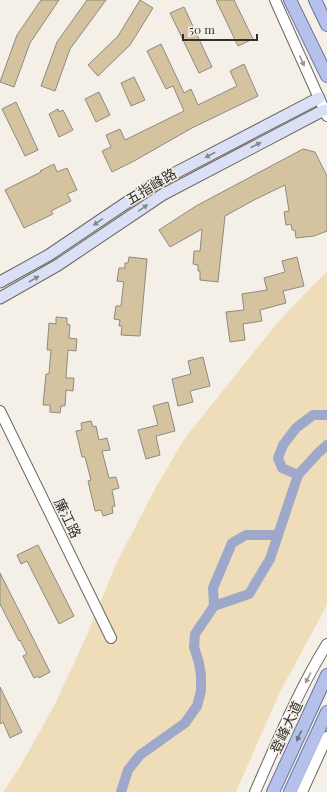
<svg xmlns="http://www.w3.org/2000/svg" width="327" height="792" font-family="'Playfair Display','Noto Sans SC',serif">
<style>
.green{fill:#eeddb8}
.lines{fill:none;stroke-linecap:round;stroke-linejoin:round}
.canal{stroke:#9da8cb;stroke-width:10}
.building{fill:#d5c39f;stroke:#8e8a82}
.tertiary-casing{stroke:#6b6760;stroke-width:12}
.secondary-casing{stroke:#6b6760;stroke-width:13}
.primary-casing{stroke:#6873a0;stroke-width:14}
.tertiary{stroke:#fff;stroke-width:10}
.secondary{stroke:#dae0f5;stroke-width:11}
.primary{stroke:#b5c1eb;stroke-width:12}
.oneway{fill:#999896}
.oneway2{fill:#868892}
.oneway3{fill:#6e7283}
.labels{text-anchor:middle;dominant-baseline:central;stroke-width:3;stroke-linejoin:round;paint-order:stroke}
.street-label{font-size:14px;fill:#33312e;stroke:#f4f0e8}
</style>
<rect width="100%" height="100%" fill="#f4f0e8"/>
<polygon class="green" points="327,271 327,605 280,692 236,792 3,792 20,767 55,704 87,635 116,564 156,487 185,438 278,322"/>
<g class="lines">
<g class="canal">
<polyline points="298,475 318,453 327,445"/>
<polyline points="214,606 249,594 270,559 278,535"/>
<polyline points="121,792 128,770 140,755 185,723 197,706 201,691 201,675 199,663 194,647 195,634 214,606 213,588 232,543 246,535 278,535 298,475 282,468 278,458 283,445 296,428 313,415 327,415"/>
</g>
</g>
<g class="building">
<polygon points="41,0 59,0 30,43 14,87 0,82 17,35"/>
<polygon points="87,0 106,0 70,49 55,91 41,86 57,42"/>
<polygon points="140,0 153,8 130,45 98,76 88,65 118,36"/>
<polygon points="216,0 234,0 253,39 238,46"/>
<polygon points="184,7 212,67 199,73 170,13"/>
<polygon points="161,44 184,93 191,89 198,105 237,86 230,71 244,64 258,96 192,128 134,161 112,172 102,151 111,147 106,135 120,129 125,140 184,111 173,86 166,89 147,51"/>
<polygon points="134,77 145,100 131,106 121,83"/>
<polygon points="99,92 110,115 96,122 85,99"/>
<polygon points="16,102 38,150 25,156 2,109"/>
<polygon points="58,109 59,112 63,110 73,130 59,137 49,114"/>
<polygon points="303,149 315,152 327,176 327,231 314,236 296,238 295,230 292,230 291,224 286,225 284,212 289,211 285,185 254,200 225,216 218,282 200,280 200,271 198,271 198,265 193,264 194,251 200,251 202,229 170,247 159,230 196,206"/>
<polygon points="54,164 57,172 67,168 77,190 67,194 71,201 51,211 53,214 24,228 5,190 41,172 40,171"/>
<polygon points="129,257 147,259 140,336 121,335 122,326 119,326 120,320 114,319 116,306 121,306 123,288 124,282 117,281 119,268 125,268 125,263 128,263"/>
<polygon points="297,257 304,286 283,291 286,303 260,310 262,321 243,324 245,340 230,342 226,312 244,310 242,294 267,290 264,278 285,272 282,261"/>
<polygon points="56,317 67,318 67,324 70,325 69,338 77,339 76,351 68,350 66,378 74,378 73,391 66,390 65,406 61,406 60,413 50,412 50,405 43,405 46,374 49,374 51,350 47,350 49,323 56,324"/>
<polygon points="203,357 210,386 190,391 193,402 178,406 172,379 191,374 188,361"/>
<polygon points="168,402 175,431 156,436 160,455 146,459 138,430 158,425 153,406"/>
<polygon points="91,421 93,427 96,426 99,440 107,438 110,450 102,451 109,478 116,477 119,488 112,490 115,506 112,507 113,513 103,516 101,510 95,511 88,481 91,480 85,457 82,457 76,431 82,430 81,423"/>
<polygon points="38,545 74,616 59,624 27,561 21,564 17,555"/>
<polygon points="0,573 50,672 39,678 38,676 34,678 23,656 27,654 20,640 19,641 0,604"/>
<polygon points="0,687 22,732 10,738 3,722 0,724"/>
</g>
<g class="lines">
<g class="tertiary-casing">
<g id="tertiary">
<polyline points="275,0 327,116"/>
<polyline points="0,411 111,638"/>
<path d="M255,792C277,742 298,691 327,644"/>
<polyline points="302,792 327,737"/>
</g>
</g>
<g class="secondary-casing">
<g id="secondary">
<polyline points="0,282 49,255 154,184 319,98"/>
<polyline points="0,298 58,265 162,195 324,110"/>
</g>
</g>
<g class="primary-casing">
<g id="primary">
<polyline points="290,0 327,76"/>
<polyline points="315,0 327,25"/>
<polyline points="273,792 327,675"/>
<polyline points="290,792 327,712"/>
</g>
</g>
<use href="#tertiary" class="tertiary"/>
<use href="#secondary" class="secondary"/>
<use href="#primary" class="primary"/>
</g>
<defs><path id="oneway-solid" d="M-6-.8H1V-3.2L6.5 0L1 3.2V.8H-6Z"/></defs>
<g class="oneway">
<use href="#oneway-solid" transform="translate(302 61) rotate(66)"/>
<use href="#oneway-solid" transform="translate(308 678) rotate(118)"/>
</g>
<g class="oneway2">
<use href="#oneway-solid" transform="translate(256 145) rotate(-28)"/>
<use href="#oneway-solid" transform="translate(210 155) rotate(152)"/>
<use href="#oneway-solid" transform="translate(143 208) rotate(-34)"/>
<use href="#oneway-solid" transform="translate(98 222) rotate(146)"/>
<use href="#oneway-solid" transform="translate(34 279) rotate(-30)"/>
</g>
<use class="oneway3" href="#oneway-solid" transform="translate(299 736) rotate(115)"/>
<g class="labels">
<g class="street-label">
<text transform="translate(151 186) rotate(-31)">五指峰路</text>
<text transform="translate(68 518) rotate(64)">廉江路</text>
<text transform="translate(286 727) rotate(-65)">登峰大道</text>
</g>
</g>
<path d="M183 34v6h74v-6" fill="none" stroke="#33312e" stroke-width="2"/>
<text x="189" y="34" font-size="12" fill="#33312e" stroke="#f4f0e8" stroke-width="3" paint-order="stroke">50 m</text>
</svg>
